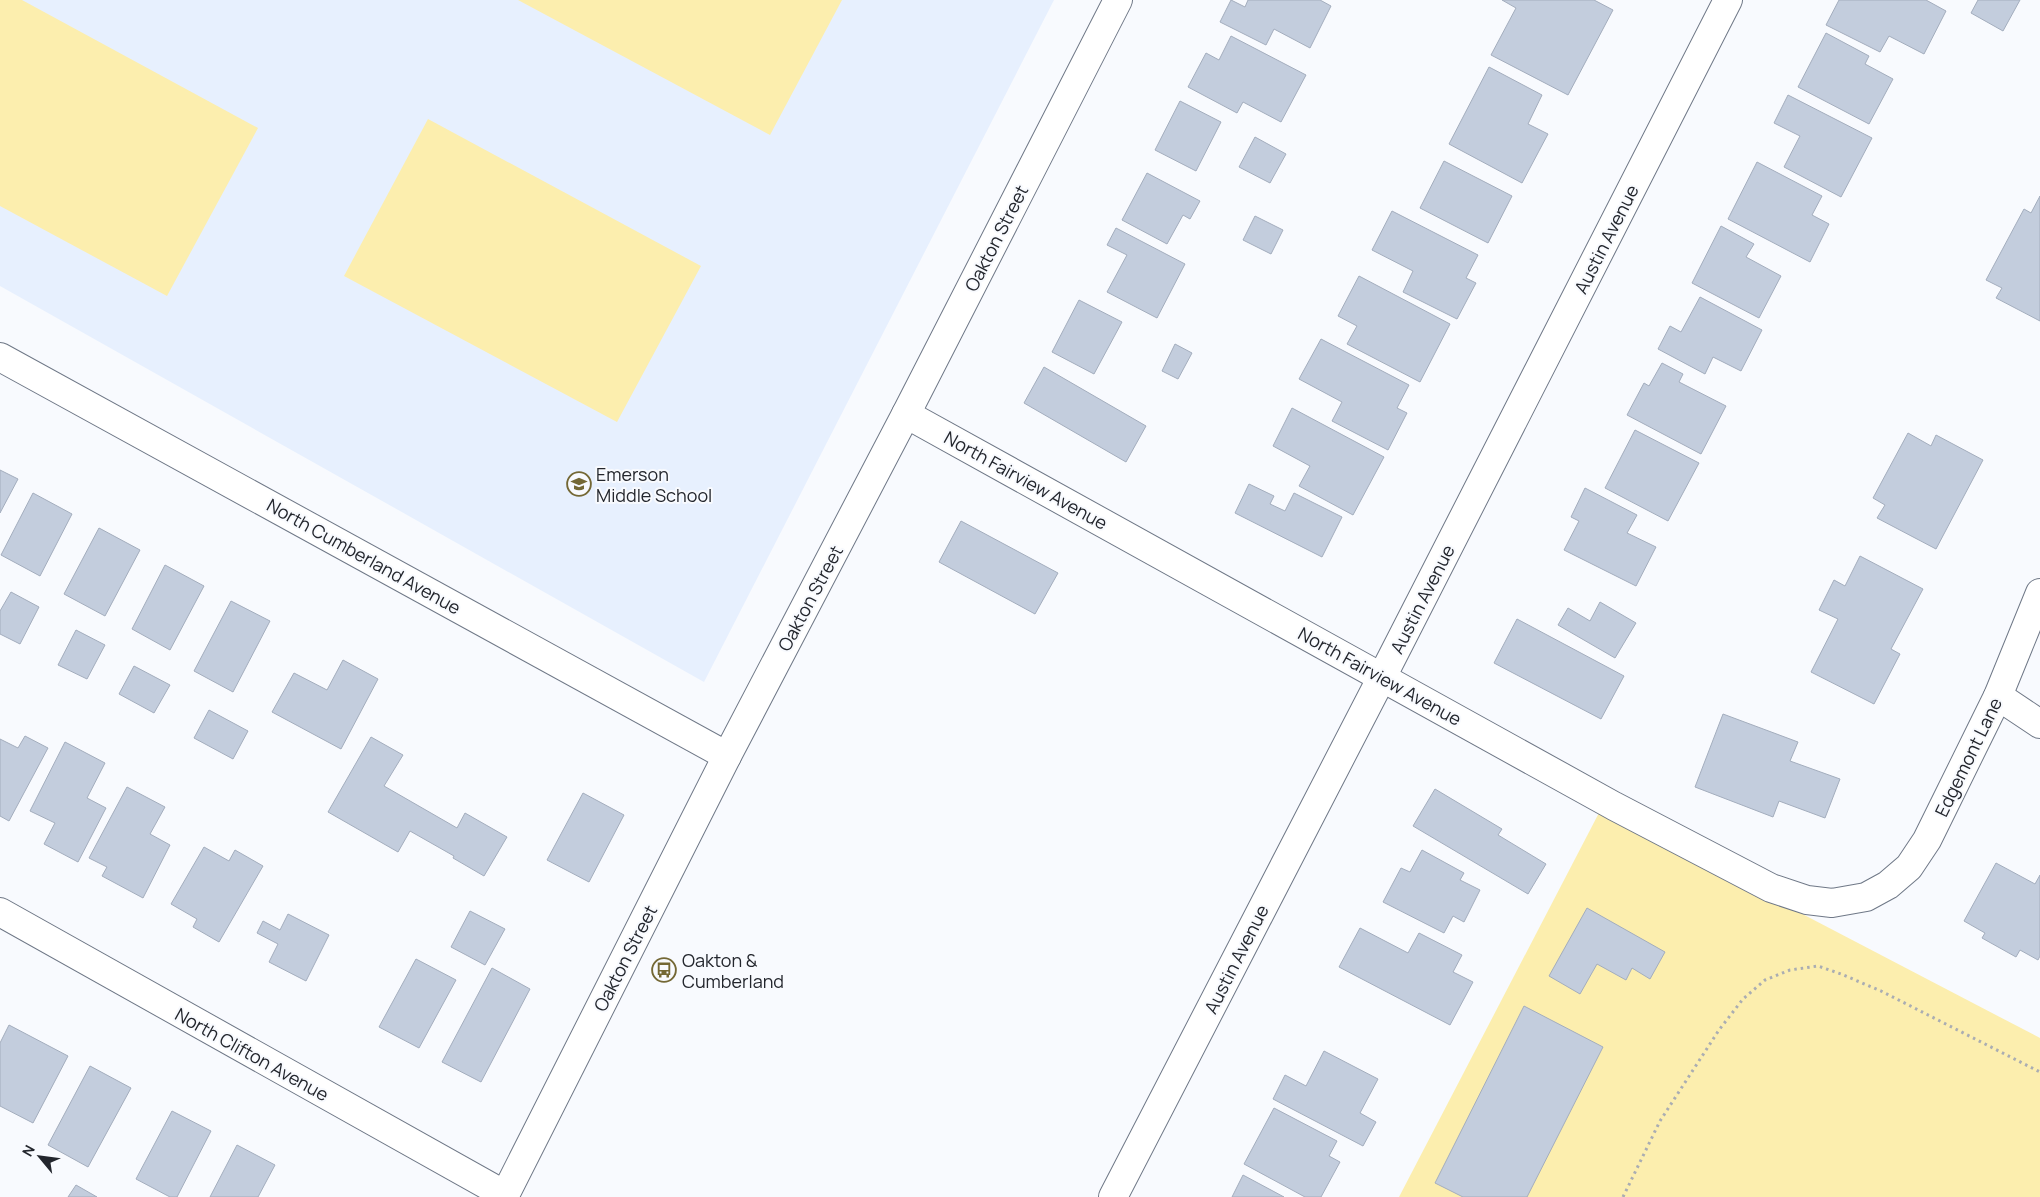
<svg xmlns="http://www.w3.org/2000/svg" width="2040" height="1197" font-family="Manrope,sans-serif">
<style>
.built{fill:#e7f0fe}
.green{fill:#fceeae}
.building{fill:#c3cddd;stroke:#a3adbd}
.lines{fill:none;stroke-linecap:round;stroke-linejoin:round}
.minor-casing{stroke:#6f7887;stroke-width:30}
.secondary-casing{stroke:#6f7887;stroke-width:30}
.path{stroke:#aaadb2;stroke-width:3;stroke-dasharray:2.5 4;stroke-linecap:butt}
.minor{stroke:#fff;stroke-width:28}
.secondary{stroke:#fff;stroke-width:28}
.labels{text-anchor:middle;dominant-baseline:central;stroke-width:4;stroke-linejoin:round;paint-order:stroke}
.street-label{font-size:18px;fill:#23262d;stroke:#f8fafe}
.poi-label{font-size:18px;fill:#23262d;stroke:#f8fafe;text-anchor:start}
</style>
<rect width="100%" height="100%" fill="#f8fafe"/>
<polygon class="built" points="0,0 1054,0 704,682 0,286"/>
<g class="green">
<polygon points="0,0 22,0 258,128 167,296 0,206"/>
<polygon points="518,0 842,0 770,135"/>
<polygon points="428,119 701,266 617,422 344,276"/>
<polygon points="1601,809 2040,1038 2040,1197 1399,1197"/>
</g>
<g class="building">
<polygon points="1231,0 1245,7 1248,0 1320,0 1331,6 1310,48 1274,29 1266,45 1220,22"/>
<polygon points="1502,0 1594,0 1613,10 1568,95 1491,55 1516,8"/>
<polygon points="1839,0 1926,0 1946,11 1924,54 1889,36 1880,52 1826,25"/>
<polygon points="1978,0 2020,0 2003,31 1971,13"/>
<polygon points="1826,33 1869,56 1865,64 1893,79 1869,124 1798,87"/>
<polygon points="1231,36 1306,75 1281,122 1243,102 1237,113 1188,87 1206,53 1219,60"/>
<polygon points="1489,67 1542,95 1528,124 1548,134 1522,183 1449,144"/>
<polygon points="1788,95 1872,138 1841,197 1784,167 1800,136 1774,123"/>
<polygon points="1180,101 1221,122 1196,171 1155,150"/>
<polygon points="1255,137 1286,154 1270,183 1239,167"/>
<polygon points="1444,161 1512,196 1488,243 1420,208"/>
<polygon points="1757,162 1822,196 1812,215 1829,224 1810,262 1728,219"/>
<polygon points="1147,173 1200,201 1190,219 1183,215 1167,244 1122,220"/>
<polygon points="2040,196 2040,321 1996,298 2002,288 1986,280 2024,209 2031,213"/>
<polygon points="1392,211 1478,255 1466,278 1476,283 1457,319 1403,292 1413,271 1372,250"/>
<polygon points="1255,216 1283,230 1271,254 1243,240"/>
<polygon points="1721,226 1754,244 1746,257 1781,276 1759,318 1692,283"/>
<polygon points="1116,228 1185,264 1157,318 1107,292 1127,255 1107,245"/>
<polygon points="1359,276 1450,324 1420,382 1347,344 1357,326 1338,316"/>
<polygon points="1700,297 1762,330 1741,371 1713,357 1705,374 1658,349 1670,326 1681,332"/>
<polygon points="1079,300 1122,322 1094,374 1052,352"/>
<polygon points="1321,339 1409,385 1397,408 1407,413 1388,450 1332,421 1342,402 1299,379"/>
<polygon points="1175,344 1192,353 1178,379 1162,371"/>
<polygon points="1662,363 1683,374 1679,382 1726,406 1701,454 1627,415 1644,383 1649,386"/>
<polygon points="1044,367 1146,426 1126,462 1024,403"/>
<polygon points="1292,408 1384,457 1353,515 1299,486 1310,466 1273,446"/>
<polygon points="1635,430 1699,463 1668,521 1605,488"/>
<polygon points="1908,433 1931,446 1936,435 1983,460 1936,549 1877,518 1885,505 1873,498"/>
<polygon points="0,470 18,479 0,513"/>
<polygon points="1249,484 1274,496 1270,504 1285,511 1294,493 1342,517 1322,557 1235,513"/>
<polygon points="1585,488 1637,515 1627,533 1656,547 1636,586 1564,550 1579,521 1571,517"/>
<polygon points="33,493 72,514 40,576 1,555"/>
<polygon points="961,521 1058,573 1035,614 939,562"/>
<polygon points="99,528 140,550 105,616 64,594"/>
<polygon points="1860,556 1923,589 1891,649 1900,654 1874,704 1811,672 1838,619 1819,610 1834,580 1845,586"/>
<polygon points="165,565 204,586 170,650 132,629"/>
<polygon points="11,592 39,607 20,644 0,634 0,611"/>
<polygon points="231,601 270,621 233,692 194,671"/>
<polygon points="1600,602 1636,623 1615,658 1558,625 1568,608 1590,621"/>
<polygon points="1517,619 1624,676 1601,719 1494,663"/>
<polygon points="76,630 105,645 87,679 58,665"/>
<polygon points="343,660 378,679 341,749 272,712 294,673 327,690"/>
<polygon points="134,666 170,685 154,713 119,694"/>
<polygon points="209,710 248,731 233,759 194,738"/>
<polygon points="1723,714 1798,742 1790,761 1840,779 1825,818 1779,801 1773,817 1695,787"/>
<polygon points="25,736 48,748 9,821 0,816 0,739 18,748"/>
<polygon points="371,737 403,755 384,786 457,828 465,813 507,837 484,876 453,858 454,856 410,831 398,852 328,812"/>
<polygon points="65,742 105,763 87,798 106,808 78,862 44,844 55,823 30,811"/>
<polygon points="127,787 165,807 150,834 170,845 143,898 102,876 107,867 89,858"/>
<polygon points="1435,789 1502,829 1498,835 1546,864 1528,894 1413,826"/>
<polygon points="583,793 624,815 589,882 547,860"/>
<polygon points="204,847 229,861 235,850 263,866 219,942 193,927 197,919 171,904"/>
<polygon points="1422,850 1464,873 1460,880 1480,890 1464,922 1453,916 1444,933 1383,902 1401,868 1410,872"/>
<polygon points="1996,863 2035,884 2040,875 2040,956 2038,960 2020,950 2016,957 1982,938 1985,933 1964,921"/>
<polygon points="1587,908 1665,952 1650,979 1632,968 1626,980 1597,964 1580,994 1549,976"/>
<polygon points="470,911 505,929 485,965 451,947"/>
<polygon points="288,914 329,935 306,981 269,962 278,944 257,933 263,921 280,930"/>
<polygon points="1360,928 1408,953 1419,933 1462,955 1453,972 1473,982 1450,1025 1339,967"/>
<polygon points="416,959 456,980 419,1048 379,1027"/>
<polygon points="492,968 530,989 481,1082 442,1062"/>
<polygon points="1524,1006 1603,1047 1527,1197 1463,1197 1435,1183"/>
<polygon points="9,1025 68,1056 33,1123 0,1106 0,1043"/>
<polygon points="1324,1051 1378,1079 1360,1113 1376,1122 1363,1146 1273,1099 1285,1075 1306,1086"/>
<polygon points="90,1066 131,1088 88,1167 48,1145"/>
<polygon points="1274,1108 1337,1141 1329,1156 1340,1162 1321,1197 1305,1197 1244,1164"/>
<polygon points="172,1111 211,1131 177,1197 170,1197 136,1179"/>
<polygon points="237,1145 275,1165 258,1197 210,1197"/>
<polygon points="1243,1175 1284,1197 1232,1197"/>
<polygon points="76,1185 97,1197 68,1197"/>
</g>
<g class="lines">
<g class="minor-casing">
<g id="minor">
<polyline points="0,357 727,756"/>
<polyline points="906,414 1614,806 1771,888 1807,900 1832,903 1866,897 1888,885 1909,867 1927,840 1998,696 2040,593"/>
<polyline points="1998,696 2040,724"/>
<polyline points="0,912 505,1195"/>
<polyline points="1113,1197 1382,677 1728,0"/>
</g>
</g>
<g class="secondary-casing">
<polyline id="secondary" points="504,1197 727,756 906,414 1118,0"/>
</g>
<polyline class="path" points="1623,1197 1660,1121 1719,1030 1743,999 1765,980 1790,970 1818,966 1841,974 1881,991 2040,1072"/>
<use href="#minor" class="minor"/>
<use href="#secondary" class="secondary"/>
</g>
<defs>
<g id="school-ring" transform="scale(1.25)"><circle r="9.5" fill="#f8fafe" stroke="#746835" stroke-width="1.5"/><path d="M0-5L7-2L0 1L-7-2ZM-4 1L0 2.5L4 1V4Q0 6-4 4Z" fill="#746835"/></g>
<g id="bus-ring" transform="scale(1.25)"><circle r="9.5" fill="#f8fafe" stroke="#746835" stroke-width="1.5"/><path d="M-5-6H5V4H4V6H2V4H-2V6H-4V4H-5ZM-3.5-4V0h7V-4ZM-3.5 1.2v1.5H-2V1.2ZM2 1.2v1.5H3.5V1.2Z" fill="#746835"/></g>
</defs>
<g fill-rule="evenodd">
<use href="#school-ring" x="579" y="484"/>
<use href="#bus-ring" x="664" y="970"/>
</g>
<g class="labels">
<g class="street-label">
<text transform="translate(996 238) rotate(-63)">Oakton Street</text>
<text transform="translate(1606 239) rotate(-63)">Austin Avenue</text>
<text transform="translate(1026 480) rotate(29)">North Fairview Avenue</text>
<text transform="translate(364 556) rotate(29)">North Cumberland Avenue</text>
<text transform="translate(810 598) rotate(-62)">Oakton Street</text>
<text transform="translate(1422 599) rotate(-63)">Austin Avenue</text>
<text transform="translate(1380 676) rotate(29)">North Fairview Avenue</text>
<text transform="translate(1968 757) rotate(-64)">Edgemont Lane</text>
<text transform="translate(625 958) rotate(-63)">Oakton Street</text>
<text transform="translate(1236 959) rotate(-63)">Austin Avenue</text>
<text transform="translate(252 1054) rotate(29)">North Clifton Avenue</text>
</g>
<g class="poi-label">
<text x="596" y="474">Emerson<tspan x="596" dy="21">Middle School</tspan></text>
<text x="682" y="960">Oakton &amp;<tspan x="682" dy="21">Cumberland</tspan></text>
</g>
</g>
<g transform="translate(40 1157) rotate(299)" stroke="#f8fafe" stroke-width="4" paint-order="stroke">
<path d="M0-4L9 19L0 12L-9 19Z" fill="#23262d"/>
<text y="-8" font-size="14" font-weight="bold" text-anchor="middle" fill="#23262d">N</text>
</g>
</svg>
